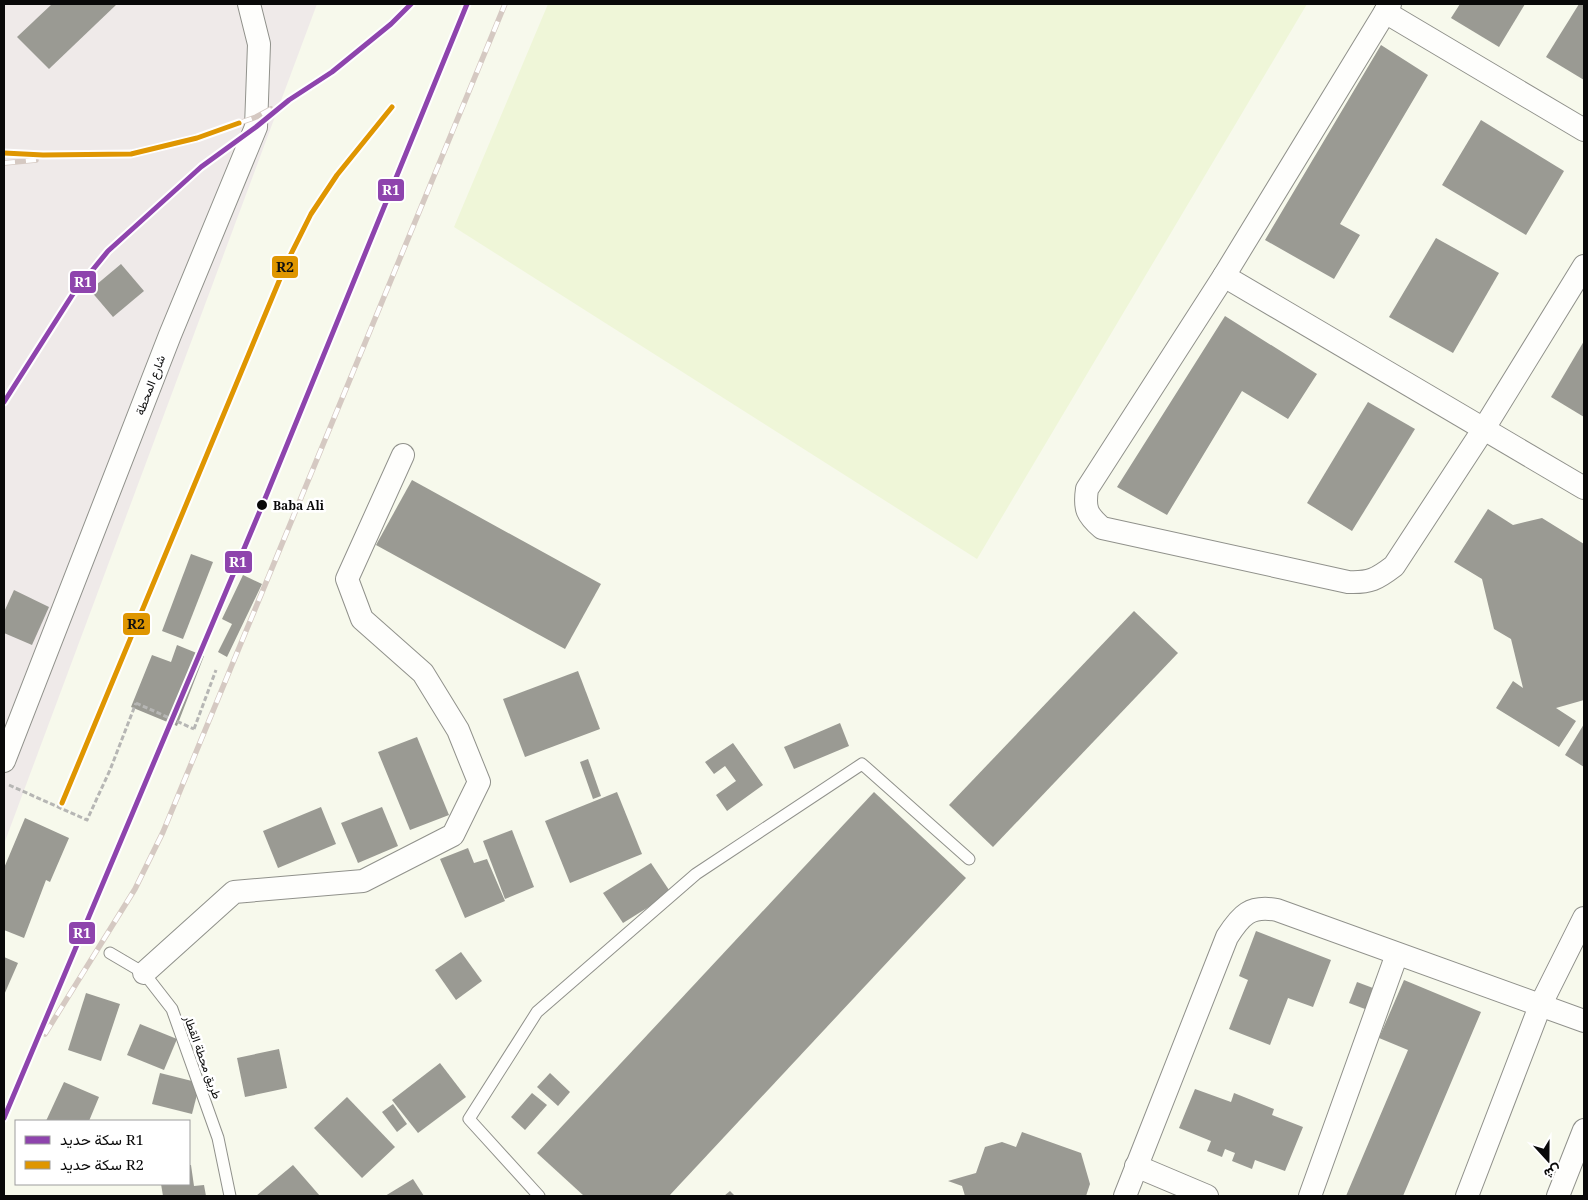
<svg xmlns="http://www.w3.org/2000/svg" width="1588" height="1200" font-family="'Noto Serif',Vazirmatn,serif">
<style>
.industrial{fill:#efeae9}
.farmland{fill:#eff6d8}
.building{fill:#9a9a93}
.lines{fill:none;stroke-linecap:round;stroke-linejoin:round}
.lane-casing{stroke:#90918b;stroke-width:13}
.street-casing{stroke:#90918b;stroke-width:24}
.path{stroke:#b6b6b4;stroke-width:3;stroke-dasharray:5 2.5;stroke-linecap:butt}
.lane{stroke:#fefefc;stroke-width:11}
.street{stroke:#fefefc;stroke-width:22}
.rail-casing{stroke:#d5c9c2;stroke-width:5.5}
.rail{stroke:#fff;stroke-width:4;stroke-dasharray:11;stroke-linecap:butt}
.path-bridge{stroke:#b6b6b4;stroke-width:3;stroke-dasharray:5 2.5;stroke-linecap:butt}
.rail-1-casing{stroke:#fff;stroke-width:9}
.rail-2-casing{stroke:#fff;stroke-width:9}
.rail-1{stroke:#8e44ad;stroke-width:5}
.rail-2{stroke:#df9601;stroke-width:5}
.stop-dot{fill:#090909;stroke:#fff;stroke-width:2}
.labels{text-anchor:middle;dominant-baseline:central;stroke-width:5;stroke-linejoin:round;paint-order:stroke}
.street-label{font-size:12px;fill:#090909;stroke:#fff}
.stop-label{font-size:12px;font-weight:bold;fill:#090909;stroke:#fff;text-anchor:start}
.line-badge{stroke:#fff;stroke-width:2}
.badge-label{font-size:14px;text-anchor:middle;font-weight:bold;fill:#fff}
.pale-badge-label{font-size:14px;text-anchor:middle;font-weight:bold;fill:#111}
</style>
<rect width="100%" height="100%" fill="#f7f9ec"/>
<polygon class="industrial" points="4,4 317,4 4,844"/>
<polygon class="farmland" points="548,4 1307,4 977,559 454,227"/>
<g class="building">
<polygon points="52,4 117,4 49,69 17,37"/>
<polygon points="1460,4 1525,4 1499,47 1451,18"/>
<polygon points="1579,4 1584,4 1584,80 1546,57"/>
<polygon points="1381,45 1428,75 1340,224 1360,235 1334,279 1265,240"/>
<polygon points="1481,120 1564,171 1526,235 1442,185"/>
<polygon points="1436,238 1499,273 1453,353 1389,317"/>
<polygon points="121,264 144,291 113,317 90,290"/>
<polygon points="1225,316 1317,374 1288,419 1242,391 1167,515 1117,487"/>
<polygon points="1584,341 1584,417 1551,397"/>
<polygon points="1368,402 1415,429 1352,531 1307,503"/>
<polygon points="412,480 601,584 565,649 376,545"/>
<polygon points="1488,509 1513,525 1542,518 1584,544 1584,700 1556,708 1576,721 1559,747 1496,708 1513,681 1523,688 1511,639 1494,629 1482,579 1454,562"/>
<polygon points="191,554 213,562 183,639 162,631"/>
<polygon points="243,575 262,584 227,657 218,652 232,624 222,619"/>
<polygon points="14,590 49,607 32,645 4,633 4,612"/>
<polygon points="1134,611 1178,653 993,847 949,805"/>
<polygon points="177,645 204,656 177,726 131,707 152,655 171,662"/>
<polygon points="578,671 600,729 525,757 503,699"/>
<polygon points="840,723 849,746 794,769 784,747"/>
<polygon points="1584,724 1584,767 1565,755"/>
<polygon points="417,737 449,815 410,830 378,752"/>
<polygon points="733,743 763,785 727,811 716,795 736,781 725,766 714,774 705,762"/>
<polygon points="588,759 601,796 593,799 580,762"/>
<polygon points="617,792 642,854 570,883 545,821"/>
<polygon points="874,792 966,878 669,1196 584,1196 537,1153"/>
<polygon points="321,807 336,844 278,868 263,831"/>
<polygon points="382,807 398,846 358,863 341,823"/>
<polygon points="25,818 69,838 50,882 46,880 24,938 4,930 4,868"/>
<polygon points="512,830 534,887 505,899 483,841"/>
<polygon points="468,848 474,863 487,859 505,901 465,918 440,859"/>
<polygon points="651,863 671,893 623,923 603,893"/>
<polygon points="1256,931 1331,960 1313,1007 1288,998 1270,1045 1229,1029 1248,980 1239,976"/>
<polygon points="461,952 482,981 456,1000 435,970"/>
<polygon points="4,957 18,963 4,995"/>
<polygon points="1404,980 1481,1012 1403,1196 1346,1196 1408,1050 1379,1038"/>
<polygon points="1357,982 1381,991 1373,1012 1349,1003"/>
<polygon points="86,993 120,1004 101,1061 68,1050"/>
<polygon points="140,1024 177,1039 164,1070 127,1055"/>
<polygon points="279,1049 287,1088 245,1097 237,1058"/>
<polygon points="440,1063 466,1097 418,1133 392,1100"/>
<polygon points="160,1073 200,1083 192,1114 152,1104"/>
<polygon points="550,1073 570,1092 558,1106 537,1087"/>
<polygon points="64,1082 99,1097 89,1121 46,1121"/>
<polygon points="1195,1089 1231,1102 1234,1093 1274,1109 1272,1115 1303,1127 1285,1171 1255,1160 1252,1169 1232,1161 1235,1153 1225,1149 1222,1157 1207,1151 1211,1141 1179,1128"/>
<polygon points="532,1093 547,1105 525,1130 511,1117"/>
<polygon points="347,1097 395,1147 362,1178 314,1128"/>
<polygon points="393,1104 407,1124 397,1132 382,1112"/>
<polygon points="1022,1132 1081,1153 1090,1184 1086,1196 965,1196 962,1186 948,1181 976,1173 985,1147 1002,1142 1016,1147"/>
<polygon points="189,1165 191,1165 194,1186 204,1185 206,1196 163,1196 161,1184 189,1184"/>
<polygon points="293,1165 320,1196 256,1196"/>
<polygon points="413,1179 424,1196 385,1196"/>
<polygon points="730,1191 735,1196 724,1196"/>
</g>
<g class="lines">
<g class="lane-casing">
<g id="lane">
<polyline points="110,953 144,973 172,1009 218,1138 230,1196"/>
<polyline points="539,1196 469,1119 537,1012 696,874 862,764 969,859"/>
</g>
</g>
<g class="street-casing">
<g id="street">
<path d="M1390,4L1224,276L1087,489C1084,509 1087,515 1102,528L1348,582C1370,583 1377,579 1394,566L1483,430L1584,266"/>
<polyline points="1385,12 1584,130"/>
<polyline points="1224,276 1584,488"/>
<polyline points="4,761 170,335 256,127 259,44 249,4"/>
<polyline points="144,973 234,892 363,881 453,835 479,782 458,730 423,673 362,619 347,579 403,455"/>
<polyline points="1136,1166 1207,1196"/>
<path d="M1125,1196L1227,937C1241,915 1250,905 1277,910L1584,1021"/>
<polyline points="1310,1196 1397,954"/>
<polyline points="1467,1196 1540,1006 1584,918"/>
<polyline points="1558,1196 1584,1130"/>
</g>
</g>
<g class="path">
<polyline points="194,729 216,670"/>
<polyline points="9,785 87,820 110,770 136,703"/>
</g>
<use href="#lane" class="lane"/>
<use href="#street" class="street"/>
<g class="rail-casing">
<g id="rail">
<polyline points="4,153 43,155 131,154 197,138 256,117 271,109"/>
<polyline points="4,163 36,160"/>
<polyline points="4,402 73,294 108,251 201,167 256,127 289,100 332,72 391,24 411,4"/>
<polyline points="62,803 287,262 311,214 337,175 392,107"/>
<polyline points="45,1034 135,889 163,832 505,4"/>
<polyline points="4,1118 262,506 467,4"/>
</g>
</g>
<use href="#rail" class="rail"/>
<polyline class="path-bridge" points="136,703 194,729"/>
<g class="rail-1-casing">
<g id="rail-1">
<polyline points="4,402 73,294 108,251 201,167 256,127 289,100 332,72 391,24 411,4"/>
<polyline points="4,1118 262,506 467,4"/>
</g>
</g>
<g class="rail-2-casing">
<g id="rail-2">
<polyline points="4,153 43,155 131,154 197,138 239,123"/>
<polyline points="62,803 287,262 311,214 337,175 392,107"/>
</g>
</g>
<use href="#rail-1" class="rail-1"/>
<use href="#rail-2" class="rail-2"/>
</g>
<circle class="stop-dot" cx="262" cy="505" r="6"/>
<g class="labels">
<g class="street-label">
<text transform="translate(150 385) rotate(-69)">شارع المحطة</text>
<text transform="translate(203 1057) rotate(70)">طريق محطة القطار</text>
</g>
<g class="stop-label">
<text x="273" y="505">Baba Ali</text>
</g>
</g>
<g class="line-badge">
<rect x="377" y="178" width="28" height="24" rx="5" fill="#8e44ad"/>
<rect x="271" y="255" width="28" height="24" rx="5" fill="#df9601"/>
<rect x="69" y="270" width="28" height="24" rx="5" fill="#8e44ad"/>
<rect x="224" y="550" width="29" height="24" rx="5" fill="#8e44ad"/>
<rect x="122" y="612" width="29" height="24" rx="5" fill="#df9601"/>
<rect x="68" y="921" width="28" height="24" rx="5" fill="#8e44ad"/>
</g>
<g class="badge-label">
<text x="391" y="195">R1</text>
<text x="83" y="287">R1</text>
<text x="238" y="567">R1</text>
<text x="82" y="938">R1</text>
</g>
<g class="pale-badge-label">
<text x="285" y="272">R2</text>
<text x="136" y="629">R2</text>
</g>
<rect width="1588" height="1200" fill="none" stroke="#090909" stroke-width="10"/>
<rect x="15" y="1120" width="175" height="65" fill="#ffffff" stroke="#9d9d9d"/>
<rect x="25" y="1136" width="25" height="8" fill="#8e44ad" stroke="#9d9d9d"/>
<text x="60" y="1145" font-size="15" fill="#090909">سكة حديد R1</text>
<rect x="25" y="1161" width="25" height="8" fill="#df9601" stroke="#9d9d9d"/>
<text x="60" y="1170" font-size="15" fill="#090909">سكة حديد R2</text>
<g transform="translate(1548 1160) rotate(159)" stroke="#ffffff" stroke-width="4" paint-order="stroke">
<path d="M0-4L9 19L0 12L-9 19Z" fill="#090909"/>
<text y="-8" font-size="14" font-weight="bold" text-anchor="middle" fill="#090909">ش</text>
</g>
</svg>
